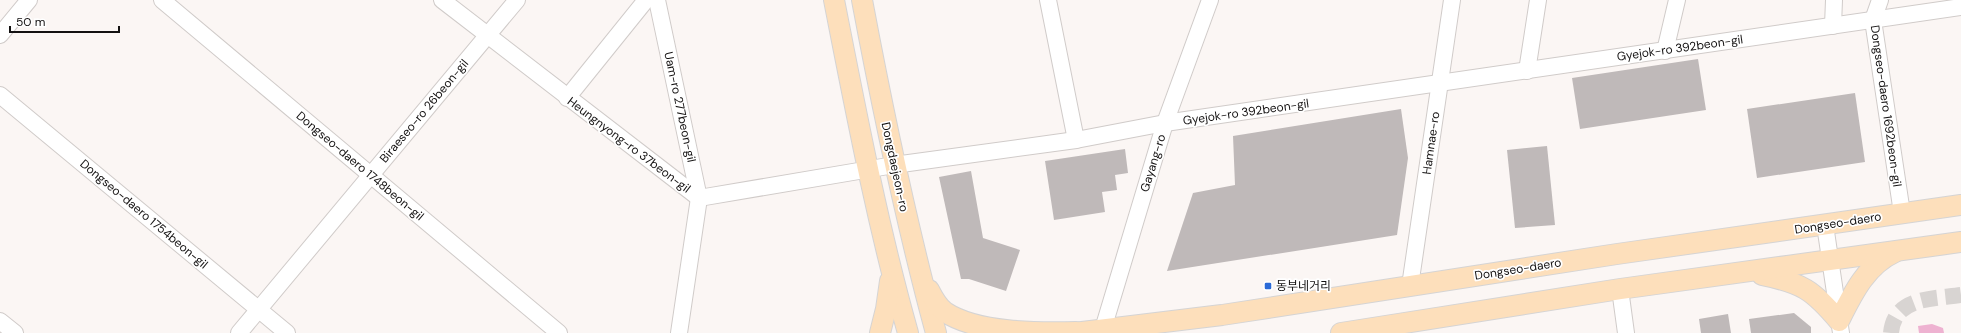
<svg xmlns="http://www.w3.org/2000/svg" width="1961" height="333" font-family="'DM Sans','Noto Sans KR',sans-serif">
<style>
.water{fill:#eeb2d1}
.building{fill:#bfb9b9}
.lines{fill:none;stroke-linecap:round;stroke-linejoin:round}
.minor-tunnel{stroke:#d8d4d2;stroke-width:16;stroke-dasharray:16 8;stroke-linecap:butt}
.minor-casing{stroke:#d0cbc9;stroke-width:18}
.major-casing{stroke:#d5d4d4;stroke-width:22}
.minor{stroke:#fff;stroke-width:16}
.major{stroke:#fddfbb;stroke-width:20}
.poi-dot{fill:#2b6ad7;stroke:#fff;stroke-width:1.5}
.labels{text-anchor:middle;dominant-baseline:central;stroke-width:3.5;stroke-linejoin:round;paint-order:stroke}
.street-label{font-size:12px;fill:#131111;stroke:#fff}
.poi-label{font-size:12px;fill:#131111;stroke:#fff;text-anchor:start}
</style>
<rect width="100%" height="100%" fill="#fbf6f4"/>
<polygon class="water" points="1932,324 1943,328 1944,333 1919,333 1918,326"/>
<g class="building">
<polygon points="1698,59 1706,110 1580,129 1572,78"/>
<polygon points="1855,93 1865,162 1757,178 1747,109"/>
<polygon points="1401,109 1408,158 1397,235 1167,271 1193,193 1235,185 1233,136"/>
<polygon points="1547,146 1555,225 1515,228 1507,150"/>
<polygon points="1125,149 1128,173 1115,175 1117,190 1102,192 1105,212 1054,220 1045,161"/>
<polygon points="971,171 983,238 1020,250 1006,291 969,279 961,279 939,177"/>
<polygon points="1794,313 1811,327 1811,333 1751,333 1749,319"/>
<polygon points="1728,314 1731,333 1701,333 1699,319"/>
</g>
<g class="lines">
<path class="minor-tunnel" d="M1891,333C1894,297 1933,299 1961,295"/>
<g class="minor-casing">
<g id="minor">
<polyline points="162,0 559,333"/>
<polyline points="442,0 699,198 894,165 1076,140 1165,123 1961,7"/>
<polyline points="657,0 699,198 679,333"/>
<polyline points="1048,0 1076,140"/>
<polyline points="1880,0 1873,20 1902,213"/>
<polyline points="1833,26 1834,0"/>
<polyline points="0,35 29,0"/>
<polyline points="1665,51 1677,0"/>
<polyline points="1527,71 1538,0"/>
<polyline points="0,95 287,333"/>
<polyline points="567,98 646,0"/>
<polyline points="1825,225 1841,333"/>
<polyline points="1410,286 1452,0"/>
<polyline points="1620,289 1626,333"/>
<polyline points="0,321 15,333"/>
<polyline points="1103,329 1165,123 1210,0"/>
<polyline points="239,333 517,0"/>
</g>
</g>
<g class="major-casing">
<g id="major">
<path d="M834,0C856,112 877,223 908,333"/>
<path d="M862,0C883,112 906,223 936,333"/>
<path d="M1762,275C1802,283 1813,290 1839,321C1852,295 1866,265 1895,252"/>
<path d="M929,290C933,298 938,307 945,312C977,333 1037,333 1076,332"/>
<polyline points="880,333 886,309 890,281"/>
<polyline points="1074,333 1222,315 1617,254 1961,205"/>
<polyline points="1341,333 1620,289 1961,242"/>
</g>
</g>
<use href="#minor" class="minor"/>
<use href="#major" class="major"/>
</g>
<rect class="poi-dot" x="1264" y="282" width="8" height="8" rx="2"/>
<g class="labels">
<g class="street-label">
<text transform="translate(1680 48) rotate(-8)">Gyejok-ro 392beon-gil</text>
<text transform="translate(1886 106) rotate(82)">Dongseo-daero 1692beon-gil</text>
<text transform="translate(680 107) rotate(78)">Uam-ro 277beon-gil</text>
<text transform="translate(424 111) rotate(-50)">Biraeseo-ro 26beon-gil</text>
<text transform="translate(1246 112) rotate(-8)">Gyejok-ro 392beon-gil</text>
<text transform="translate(1431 143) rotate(-82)">Hamnae-ro</text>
<text transform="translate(629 145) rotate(37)">Heungnyong-ro 37beon-gil</text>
<text transform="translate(1153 163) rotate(-73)">Gayang-ro</text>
<text transform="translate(360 166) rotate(40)">Dongseo-daero 1748beon-gil</text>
<text transform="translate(895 167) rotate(78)">Dongdaejeon-ro</text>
<text transform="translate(144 214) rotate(40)">Dongseo-daero 1754beon-gil</text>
<text transform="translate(1838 223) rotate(-9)">Dongseo-daero</text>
<text transform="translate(1518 269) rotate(-9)">Dongseo-daero</text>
</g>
<g class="poi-label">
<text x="1276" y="286">동부네거리</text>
</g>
</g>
<path d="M10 26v6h109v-6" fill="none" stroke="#131111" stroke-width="2"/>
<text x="16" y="26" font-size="12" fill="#131111" stroke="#ffffff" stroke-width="3" paint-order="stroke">50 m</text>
</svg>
